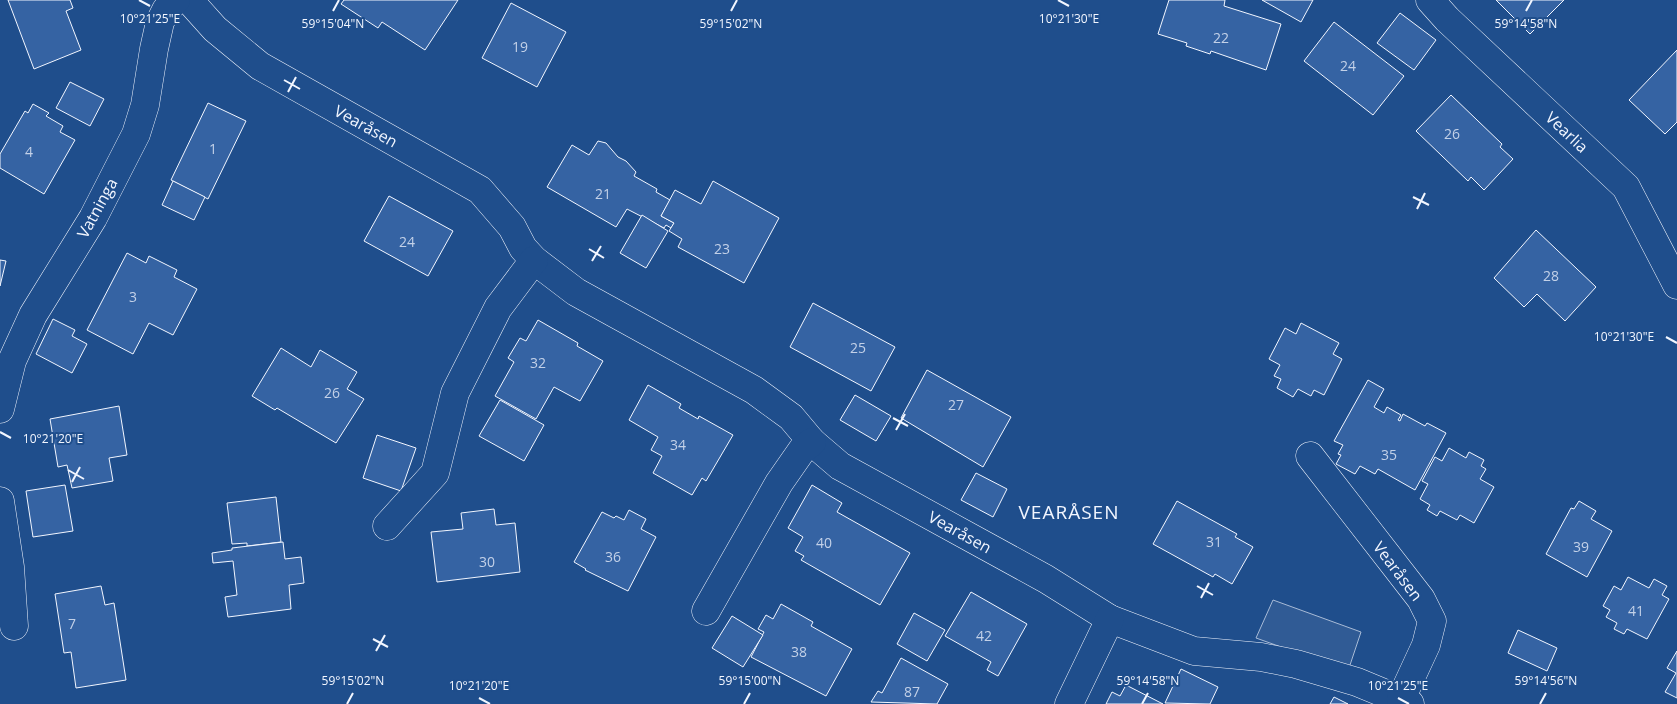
<svg xmlns="http://www.w3.org/2000/svg" width="1677" height="704" font-family="'Open Sans',sans-serif">
<style>
.parking{fill:#305b95;stroke:#a8bbd7}
.building{fill:#3563a3;stroke:#f2f6ff}
.lines{fill:none;stroke-linecap:round;stroke-linejoin:round}
.street-casing{stroke:#f2f6ff;stroke-width:29}
.street{stroke:#1f4e8c;stroke-width:28}
.ticks{fill:none;stroke:#f2f6ff;stroke-width:2}
.labels{text-anchor:middle;dominant-baseline:central;stroke-width:4;stroke-linejoin:round;paint-order:stroke}
.number-label{font-size:14px;fill:#c3d1e8}
.street-label{font-size:16px;fill:#f2f6ff;stroke:#1f4e8c}
.quarter-label{font-size:19px;letter-spacing:1px;fill:#f2f6ff;stroke:#1f4e8c}
.ticks-label{font-size:12px;text-anchor:middle;fill:#f2f6ff;stroke:#1f4e8c;stroke-width:4;stroke-linejoin:round;paint-order:stroke}
</style>
<rect width="100%" height="100%" fill="#1f4e8c"/>
<polygon class="parking" points="1273,600 1361,632 1348,671 1256,638"/>
<g class="building">
<polygon points="8,0 70,0 73,8 66,11 81,50 34,69"/>
<polygon points="344,0 458,0 425,50 382,22 378,28 341,4"/>
<polygon points="1169,0 1225,0 1224,6 1281,24 1266,70 1211,51 1210,54 1186,46 1187,43 1158,34"/>
<polygon points="1262,0 1313,0 1301,22"/>
<polygon points="1496,0 1564,0 1530,34"/>
<polygon points="511,3 566,32 537,87 482,58"/>
<polygon points="1400,13 1436,40 1414,70 1377,43"/>
<polygon points="1334,22 1404,76 1373,115 1304,61"/>
<polygon points="1677,50 1677,122 1665,134 1629,100"/>
<polygon points="70,82 104,99 90,126 56,108"/>
<polygon points="1451,95 1502,144 1500,147 1513,159 1484,190 1471,177 1468,181 1416,131"/>
<polygon points="208,103 246,121 208,199 171,180"/>
<polygon points="33,104 49,113 46,116 63,126 60,132 75,140 44,194 0,168 0,154 25,111 28,113"/>
<polygon points="598,141 606,143 618,157 626,161 636,172 634,176 657,189 656,192 670,200 661,216 674,223 671,228 666,225 664,228 627,209 616,227 547,187 572,145 589,155"/>
<polygon points="173,181 205,197 194,220 162,205"/>
<polygon points="713,181 779,218 744,283 678,247 682,239 669,231 674,223 661,216 675,190 701,204"/>
<polygon points="389,196 453,231 428,276 364,241"/>
<polygon points="642,215 668,231 646,268 620,253"/>
<polygon points="1536,230 1596,287 1565,321 1537,294 1524,307 1494,278"/>
<polygon points="127,253 146,263 149,256 177,270 174,277 197,289 173,335 149,323 133,354 87,330"/>
<polygon points="0,260 6,261 0,286"/>
<polygon points="813,303 895,347 871,391 790,347"/>
<polygon points="53,319 75,330 72,336 87,344 72,373 36,354"/>
<polygon points="538,320 578,343 577,346 603,361 580,401 554,387 536,419 495,396 514,362 508,358 520,338 526,341"/>
<polygon points="1301,323 1339,343 1333,354 1342,359 1324,395 1314,390 1311,396 1298,389 1293,397 1277,388 1281,379 1274,376 1280,365 1269,359 1285,328 1296,334"/>
<polygon points="281,348 311,367 320,350 357,372 347,389 364,399 336,443 277,408 275,410 252,396"/>
<polygon points="927,370 1011,417 983,467 901,418"/>
<polygon points="1368,380 1384,389 1374,407 1384,413 1387,407 1401,415 1398,420 1400,421 1403,414 1425,426 1427,423 1446,433 1415,490 1378,469 1375,474 1360,466 1355,474 1336,464 1341,455 1338,454 1343,445 1334,441"/>
<polygon points="648,385 681,404 679,408 698,419 699,416 733,435 706,481 702,478 692,495 653,473 662,456 651,450 658,437 629,420"/>
<polygon points="855,395 891,416 876,441 840,420"/>
<polygon points="500,400 544,425 524,461 479,436"/>
<polygon points="119,406 127,455 109,458 113,481 72,488 67,465 58,467 50,419"/>
<polygon points="377,435 416,448 401,491 363,478"/>
<polygon points="1449,448 1466,458 1469,452 1484,460 1481,466 1486,469 1480,479 1494,487 1474,523 1460,515 1457,520 1440,511 1437,516 1427,510 1430,505 1420,499 1428,484 1422,481 1435,457 1442,461"/>
<polygon points="976,473 1007,489 993,517 961,500"/>
<polygon points="65,485 73,531 33,537 26,491"/>
<polygon points="812,485 842,503 837,512 910,553 880,605 801,560 804,556 795,551 803,537 788,528"/>
<polygon points="276,497 281,542 247,546 247,543 232,544 227,503"/>
<polygon points="1177,501 1237,534 1235,537 1253,547 1232,584 1215,574 1213,577 1153,544"/>
<polygon points="1579,501 1596,511 1591,519 1612,531 1587,577 1546,554 1571,508 1574,509"/>
<polygon points="494,509 496,525 515,523 520,572 437,582 431,532 463,529 461,513"/>
<polygon points="629,510 646,519 641,529 656,537 628,591 585,570 586,569 574,562 602,512 614,518 616,516 624,520"/>
<polygon points="283,542 285,559 301,557 304,583 289,585 291,609 228,617 225,597 237,595 233,561 213,563 212,553 232,550 232,548"/>
<polygon points="1628,577 1649,588 1654,579 1667,586 1662,595 1669,599 1647,639 1627,629 1624,634 1614,629 1617,623 1606,617 1610,610 1603,606 1614,586 1621,590"/>
<polygon points="101,586 105,605 114,603 126,680 76,688 71,652 64,653 55,594"/>
<polygon points="971,592 1027,624 998,676 987,670 991,662 945,636"/>
<polygon points="781,604 813,622 811,626 852,649 826,696 751,657 764,632 758,629 766,615 773,619"/>
<polygon points="914,613 945,630 927,661 897,644"/>
<polygon points="732,616 763,635 743,667 712,648"/>
<polygon points="1518,630 1557,648 1547,671 1508,653"/>
<polygon points="1677,651 1677,698 1665,692 1676,673 1667,668"/>
<polygon points="901,658 948,684 937,704 871,702 878,691 882,693"/>
<polygon points="1181,669 1218,687 1210,704 1165,703"/>
<polygon points="1126,685 1163,704 1106,704 1112,692 1120,696"/>
<polygon points="1334,697 1348,704 1330,704"/>
</g>
<g class="lines">
<g class="street-casing">
<g id="street">
<polyline points="189,0 215,29 260,66 480,190 512,227 523,248 534,260 576,292 754,390 791,417 812,442 840,466 1046,579 1110,619 1194,651 1261,657 1296,664 1357,682 1410,704"/>
<polyline points="1430,0 1447,19 1626,187 1677,285"/>
<polyline points="0,409 12,361 33,315 93,218 136,134 145,105 154,49 160,22 166,10 176,0"/>
<polyline points="1310,456 1421,599 1432,621 1426,645 1401,699"/>
<polyline points="0,501 10,567 14,626"/>
<polyline points="387,526 435,473 455,393 498,308 534,260"/>
<polyline points="706,611 779,483 802,450 812,442"/>
<polyline points="1069,704 1110,619"/>
</g>
</g>
<use href="#street" class="street"/>
</g>
<path class="ticks" d="M139,0L150,6M1058,0L1069,6M333,11L339,0M731,11L737,0M1526,11L1532,0M284,80L300,89M288,92L296,77M1413,197L1429,205M1417,209L1425,193M589,249L604,258M592,261L601,246M1666,337L1677,343M893,418L908,426M896,430L905,414M0,432L11,438M68,470L84,479M72,482L80,467M1197,586L1213,595M1201,598L1209,583M373,639L388,647M376,651L385,635M479,698L490,704M1398,698L1409,704M347,704L353,693M744,704L750,693M1142,704L1148,693M1540,704L1546,693"/>
<g class="labels">
<g class="number-label">
<text x="1221" y="37">22</text>
<text x="520" y="46">19</text>
<text x="1348" y="65">24</text>
<text x="1452" y="133">26</text>
<text x="213" y="148">1</text>
<text x="29" y="151">4</text>
<text x="603" y="193">21</text>
<text x="407" y="241">24</text>
<text x="722" y="248">23</text>
<text x="1551" y="275">28</text>
<text x="133" y="296">3</text>
<text x="858" y="347">25</text>
<text x="538" y="362">32</text>
<text x="332" y="392">26</text>
<text x="956" y="404">27</text>
<text x="678" y="444">34</text>
<text x="1389" y="454">35</text>
<text x="1214" y="541">31</text>
<text x="824" y="542">40</text>
<text x="1581" y="546">39</text>
<text x="613" y="556">36</text>
<text x="487" y="561">30</text>
<text x="1636" y="610">41</text>
<text x="72" y="623">7</text>
<text x="984" y="635">42</text>
<text x="799" y="651">38</text>
<text x="912" y="691">87</text>
</g>
<g class="street-label">
<text transform="translate(366 126) rotate(29)">Vearåsen</text>
<text transform="translate(1567 132) rotate(43)">Vearlia</text>
<text transform="translate(97 208) rotate(-61)">Vatninga</text>
<text transform="translate(960 532) rotate(29)">Vearåsen</text>
<text transform="translate(1398 571) rotate(53)">Vearåsen</text>
</g>
<g class="quarter-label">
<text x="1069" y="512">VEARÅSEN</text>
</g>
</g>
<g class="ticks-label">
<text x="1069" y="23">10°21'30"E</text>
<text x="150" y="23">10°21'25"E</text>
<text x="333" y="28">59°15'04"N</text>
<text x="731" y="28">59°15'02"N</text>
<text x="1526" y="28">59°14'58"N</text>
<text x="1624" y="341">10°21'30"E</text>
<text x="53" y="443">10°21'20"E</text>
<text x="353" y="685">59°15'02"N</text>
<text x="750" y="685">59°15'00"N</text>
<text x="1148" y="685">59°14'58"N</text>
<text x="1546" y="685">59°14'56"N</text>
<text x="479" y="690">10°21'20"E</text>
<text x="1398" y="690">10°21'25"E</text>
</g>
</svg>
